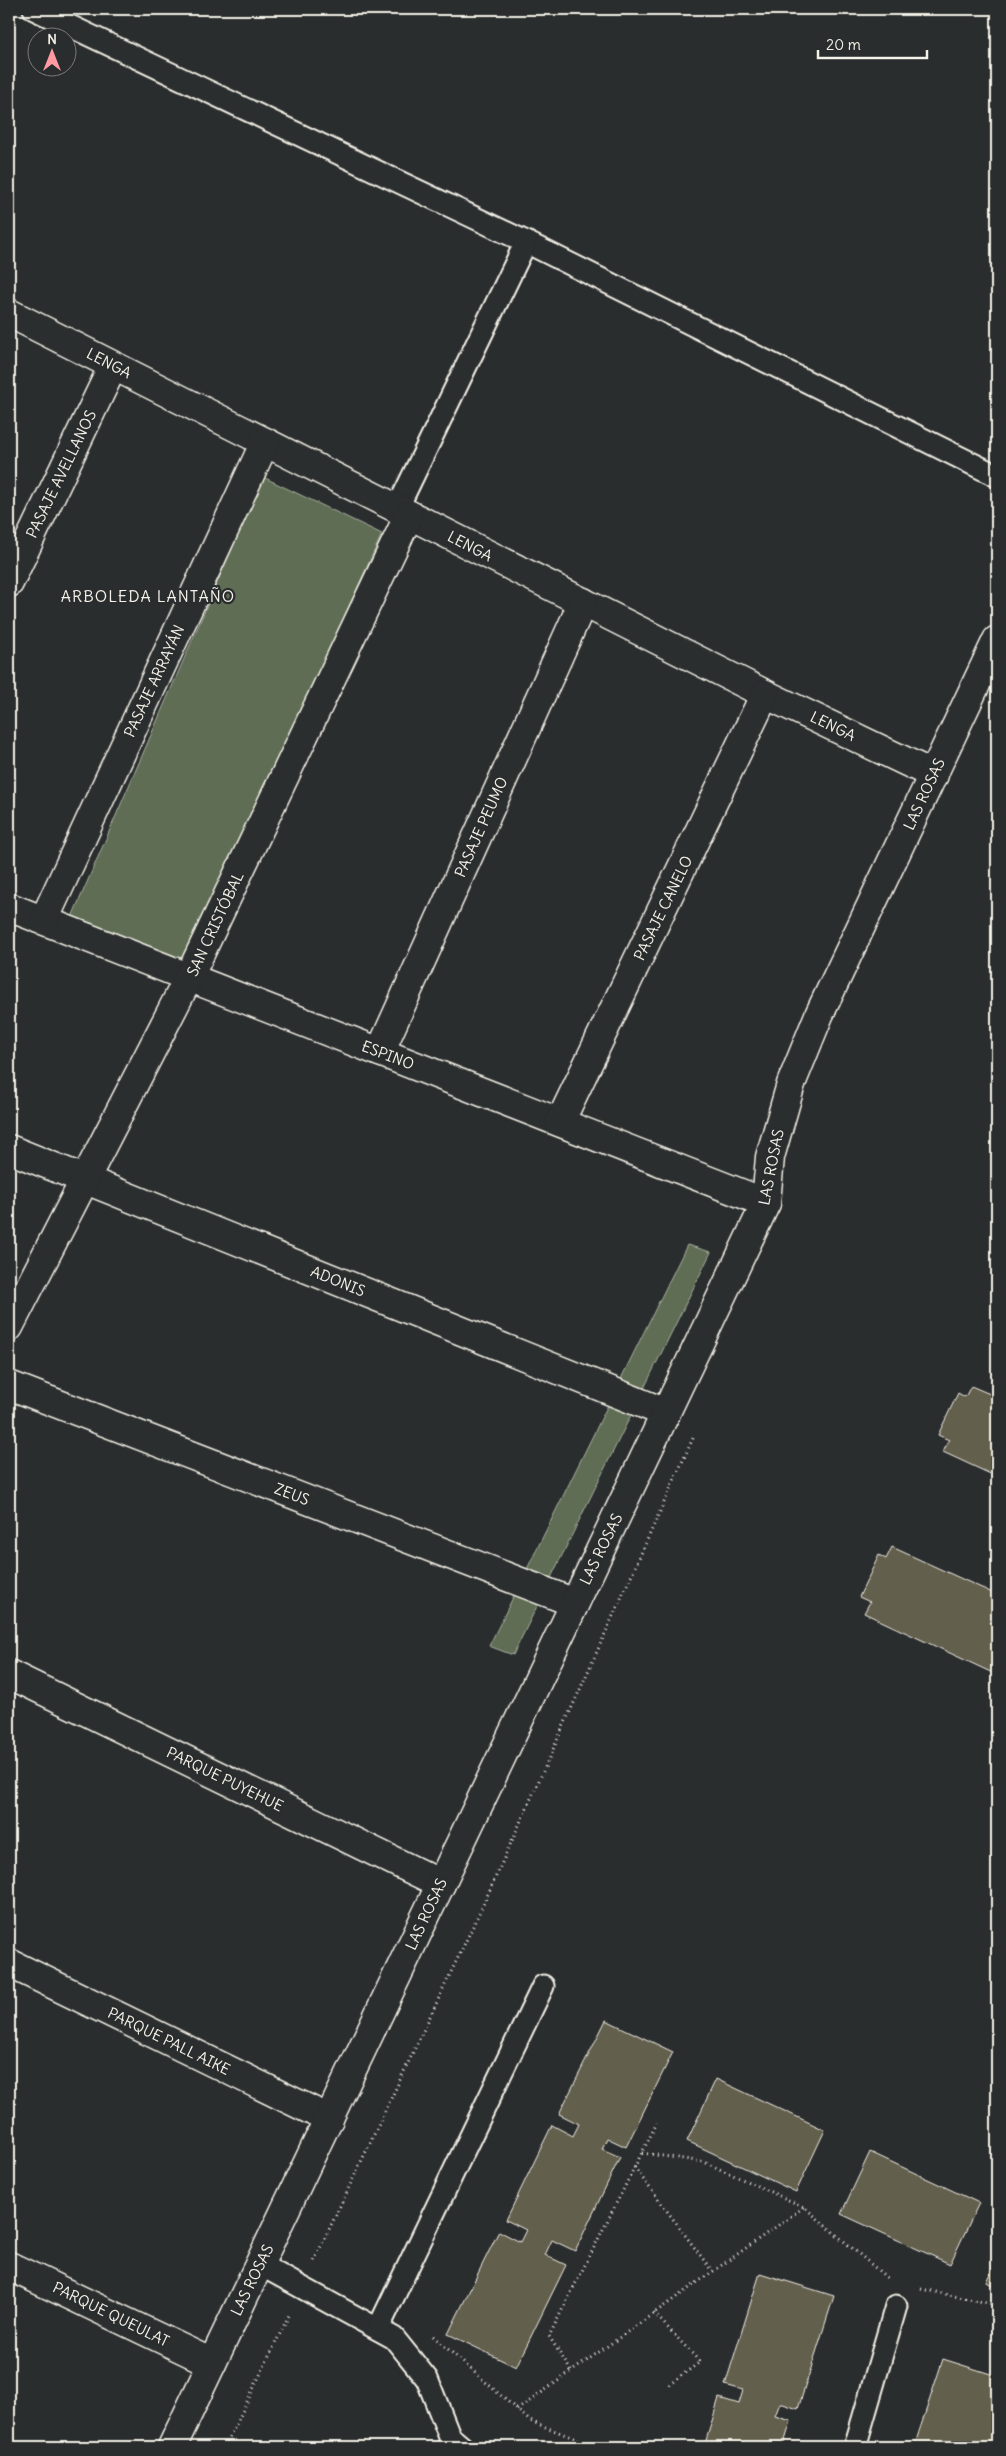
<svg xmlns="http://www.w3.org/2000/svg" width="1006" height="2456" font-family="Delius,sans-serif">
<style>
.green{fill:#5e6d55;stroke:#a9af9e}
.building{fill:#645e4e;stroke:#f4f1e8}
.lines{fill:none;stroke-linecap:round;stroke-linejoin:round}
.service-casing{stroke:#f4f1e8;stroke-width:25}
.minor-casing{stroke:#f4f1e8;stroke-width:31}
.path{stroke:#f4f1e8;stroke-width:3;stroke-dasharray:1 4;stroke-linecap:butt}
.service{stroke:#2a2d2e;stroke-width:21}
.minor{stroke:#2a2d2e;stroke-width:28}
.labels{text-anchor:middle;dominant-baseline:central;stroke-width:4.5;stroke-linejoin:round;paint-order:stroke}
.street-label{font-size:15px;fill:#f4f1e8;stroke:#2a2d2e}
.neighbourhood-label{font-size:16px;letter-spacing:1px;fill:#f4f1e8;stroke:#2a2d2e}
</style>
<rect width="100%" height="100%" fill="#2a2d2e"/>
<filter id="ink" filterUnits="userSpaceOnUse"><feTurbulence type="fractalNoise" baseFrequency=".02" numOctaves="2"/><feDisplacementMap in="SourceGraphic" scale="10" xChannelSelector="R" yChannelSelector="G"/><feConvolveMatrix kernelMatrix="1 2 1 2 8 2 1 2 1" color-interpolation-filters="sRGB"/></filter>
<g filter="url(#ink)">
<g class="green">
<polygon points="263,477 382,534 188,961 72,917"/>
<polygon points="687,1245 711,1252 513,1655 489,1646"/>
</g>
<g class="building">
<polygon points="971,1386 997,1397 997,1477 943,1452 949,1440 938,1435 958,1393 965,1397"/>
<polygon points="892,1547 997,1595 997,1675 864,1613 870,1602 859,1597 879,1555 886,1559"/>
<polygon points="606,2020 673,2052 626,2147 607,2138 602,2149 620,2157 575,2251 552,2240 545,2255 566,2265 516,2367 448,2334 499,2231 520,2242 526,2230 506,2220 552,2125 573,2136 579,2124 559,2114"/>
<polygon points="716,2079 825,2130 796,2192 687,2141"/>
<polygon points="870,2152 979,2203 950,2264 841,2214"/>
<polygon points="997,2258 997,2287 986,2282"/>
<polygon points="760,2273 834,2296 798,2409 780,2403 775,2416 791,2421 783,2447 704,2447 719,2398 739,2404 743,2390 725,2385"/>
<polygon points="943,2359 997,2376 995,2447 914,2447"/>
</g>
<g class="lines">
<g class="service-casing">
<g id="service">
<polyline points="34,9 526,242 997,476"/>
<polyline points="397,509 526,242"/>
<polyline points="259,2264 394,2338 427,2379 450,2437 462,2447"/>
<polyline points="378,2329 543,1986"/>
<polyline points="855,2447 896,2306"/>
</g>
</g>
<g class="minor-casing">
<g id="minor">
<polyline points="9,313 765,694 934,775"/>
<polyline points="9,583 113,366"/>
<polyline points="9,907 766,1203"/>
<polyline points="44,920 265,442"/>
<polyline points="380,1052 583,602"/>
<polyline points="560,1122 765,694"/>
<polyline points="9,1149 666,1413"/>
<polyline points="9,1327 189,977 409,515"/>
<polyline points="9,1385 575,1603"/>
<polyline points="9,1674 441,1884"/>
<polyline points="9,1963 329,2119"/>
<polyline points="9,2266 212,2363"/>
<polyline points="172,2447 766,1203 770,1157 791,1084 819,1015 997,640"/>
</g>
</g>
<g class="path">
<polyline points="642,2153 704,2162 804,2207 887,2278"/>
<polyline points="634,2167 712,2271"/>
<polyline points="314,2261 483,1905 694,1436"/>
<polyline points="921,2289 997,2305"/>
<polyline points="654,2313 700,2362 666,2387"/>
<polyline points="433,2336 530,2421 597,2447"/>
<polyline points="571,2371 549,2336 657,2123"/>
<polyline points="517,2410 804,2207"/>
<polyline points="225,2447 289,2315"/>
</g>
<use href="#service" class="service"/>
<use href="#minor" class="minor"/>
</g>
</g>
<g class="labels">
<g class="street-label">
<text transform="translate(109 363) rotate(27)">LENGA</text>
<text transform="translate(61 474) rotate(-64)">PASAJE AVELLANOS</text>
<text transform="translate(470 546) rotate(27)">LENGA</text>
<text transform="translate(154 681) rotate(-65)">PASAJE ARRAYÁN</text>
<text transform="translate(833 726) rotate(26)">LENGA</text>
<text transform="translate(924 794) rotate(-65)">LAS ROSAS</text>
<text transform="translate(481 827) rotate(-66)">PASAJE PEUMO</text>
<text transform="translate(663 908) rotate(-64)">PASAJE CANELO</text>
<text transform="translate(215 924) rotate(-65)">SAN CRISTÓBAL</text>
<text transform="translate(388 1055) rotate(21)">ESPINO</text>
<text transform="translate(771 1167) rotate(-79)">LAS ROSAS</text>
<text transform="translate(338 1281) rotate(22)">ADONIS</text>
<text transform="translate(292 1494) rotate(21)">ZEUS</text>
<text transform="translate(601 1549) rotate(-64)">LAS ROSAS</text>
<text transform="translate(225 1779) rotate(26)">PARQUE PUYEHUE</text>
<text transform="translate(426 1914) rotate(-65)">LAS ROSAS</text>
<text transform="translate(169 2041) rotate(26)">PARQUE PALL AIKE</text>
<text transform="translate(252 2280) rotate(-64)">LAS ROSAS</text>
<text transform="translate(111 2314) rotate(26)">PARQUE QUEULAT</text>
</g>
<g class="neighbourhood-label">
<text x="148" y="596">ARBOLEDA LANTAÑO</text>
</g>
</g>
<rect width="1006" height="2456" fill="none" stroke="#2a2d2e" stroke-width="30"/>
<rect x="15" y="15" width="976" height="2426" fill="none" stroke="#f4f1e8" stroke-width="2" filter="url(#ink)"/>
<g transform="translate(52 52)"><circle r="24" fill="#2a2d2e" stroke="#7b7b78"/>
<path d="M0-4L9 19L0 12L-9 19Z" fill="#ff9aa2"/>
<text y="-8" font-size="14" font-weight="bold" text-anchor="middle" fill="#f4f1e8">N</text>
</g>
<path d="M818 50v8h109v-8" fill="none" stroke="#f4f1e8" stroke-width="2.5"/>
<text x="826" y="50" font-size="15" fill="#f4f1e8" stroke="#2a2d2e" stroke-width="4" paint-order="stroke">20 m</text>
</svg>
